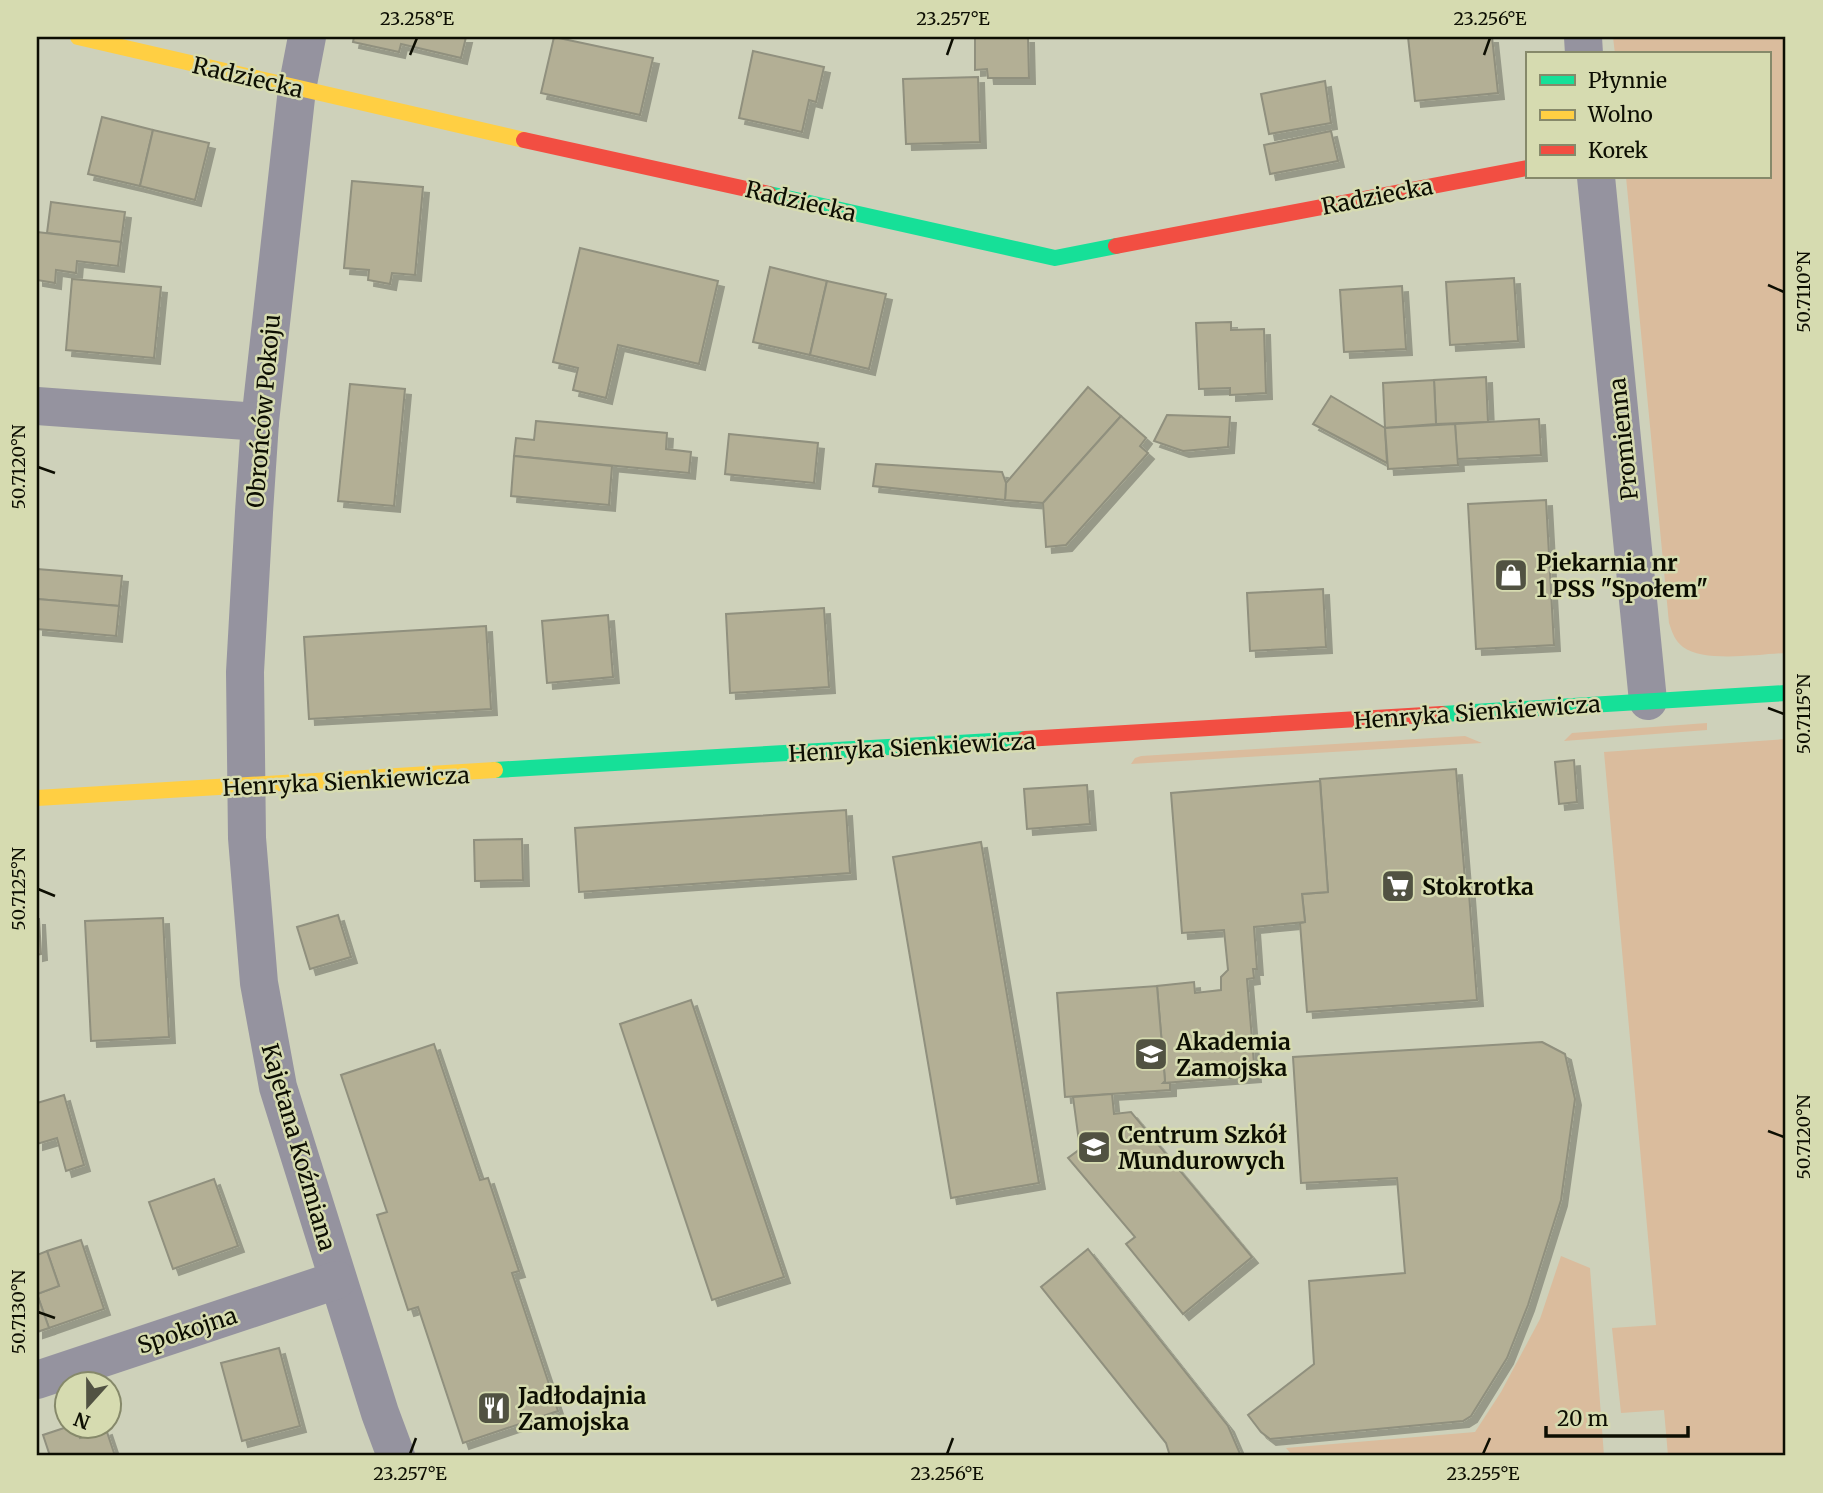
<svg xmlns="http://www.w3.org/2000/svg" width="1823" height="1493" font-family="Merriweather,serif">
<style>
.green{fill:#dabc9d}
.building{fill:#b3af95;stroke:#90907e;stroke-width:2;filter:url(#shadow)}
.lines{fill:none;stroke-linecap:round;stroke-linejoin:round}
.street{stroke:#95939f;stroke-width:38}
.fast{stroke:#16e098;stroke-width:16}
.slow{stroke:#ffcf43;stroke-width:16}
.jam{stroke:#f24e42;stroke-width:16}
.ticks{fill:none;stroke:#0d0e02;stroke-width:2.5}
.labels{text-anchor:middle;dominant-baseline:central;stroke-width:5;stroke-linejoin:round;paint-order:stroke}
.street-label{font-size:23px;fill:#0d0e02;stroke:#d6dbb0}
.poi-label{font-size:23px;font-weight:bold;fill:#0d0e02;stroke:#d6dbb0;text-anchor:start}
.neatline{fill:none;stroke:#0d0e02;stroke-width:2.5}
.ticks-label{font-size:18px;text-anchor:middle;fill:#0d0e02}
</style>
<defs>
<filter id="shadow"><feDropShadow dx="6" dy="6" stdDeviation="0" flood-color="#0004"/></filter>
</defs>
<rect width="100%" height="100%" fill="#ced1ba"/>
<g class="green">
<path d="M1613,37H1786V653C1760,654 1704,663 1683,647C1675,641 1672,632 1669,623L1626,177H1769V54H1615Z"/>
<polygon points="1707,723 1707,730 1564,741 1572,733"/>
<polygon points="1465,736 1482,743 1131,764 1135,758 1141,756"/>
<polygon points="1786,739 1786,1456 1668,1456 1664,1410 1621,1413 1612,1328 1656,1325 1604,752"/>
<polygon points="1561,1256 1590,1268 1604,1456 1293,1456 1286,1448 1475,1432 1501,1392 1540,1319"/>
</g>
<g class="building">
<polygon points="354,37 466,37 461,58 401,44 399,52 353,42"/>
<polygon points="554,37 653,58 640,115 541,93"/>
<polygon points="975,37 1028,37 1029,78 988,78 987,69 975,70"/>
<polygon points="1408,37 1492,37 1498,93 1415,101"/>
<polygon points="753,51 824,67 816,102 809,100 802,132 739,118"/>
<polygon points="978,77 980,142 906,144 903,79"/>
<polygon points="1325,81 1331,123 1269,134 1261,94"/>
<polygon points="102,117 153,130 140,186 88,174"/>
<polygon points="153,130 209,143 195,200 140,186"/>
<polygon points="1331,131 1338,161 1270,174 1264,145"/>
<polygon points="352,181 423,187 415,275 392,273 390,284 368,280 369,270 344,268"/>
<polygon points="51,202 125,212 121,242 47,233"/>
<polygon points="37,232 121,242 118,266 77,261 76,273 56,270 55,283 37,280"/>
<polygon points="580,248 718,281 699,364 618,345 606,398 573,390 578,368 553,362"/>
<polygon points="770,267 827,281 810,355 753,342"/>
<polygon points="1514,278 1518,341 1450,345 1446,282"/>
<polygon points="72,279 161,287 154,358 66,350"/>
<polygon points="827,281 886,294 869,369 810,355"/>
<polygon points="1402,286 1406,349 1344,352 1340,290"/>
<polygon points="1231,322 1231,330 1264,329 1266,393 1230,395 1230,388 1199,389 1196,323"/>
<polygon points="1486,377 1488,422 1436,424 1434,380"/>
<polygon points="1434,380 1436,424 1385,428 1383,383"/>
<polygon points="350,384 405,389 394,506 338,501"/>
<polygon points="1088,387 1121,416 1043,503 1005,500 1006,483"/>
<polygon points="1331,396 1385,428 1387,463 1313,424"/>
<polygon points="1167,415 1230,417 1228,447 1183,451 1154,441"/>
<polygon points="1121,416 1146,438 1140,446 1148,453 1066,545 1046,547 1043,503"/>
<polygon points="1539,419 1541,455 1457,459 1455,424"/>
<polygon points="536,421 667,433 666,449 691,452 689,473 514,456 516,438 534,440"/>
<polygon points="1455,424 1458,465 1388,469 1385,428"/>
<polygon points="729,434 818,443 814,483 725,474"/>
<polygon points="514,456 612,466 609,505 511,496"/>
<polygon points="876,464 1002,472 1006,483 1005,500 873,486"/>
<polygon points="1546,500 1554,645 1476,649 1468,504"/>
<polygon points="37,569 122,576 119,606 37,599"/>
<polygon points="1323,589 1326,647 1250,651 1247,593"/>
<polygon points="37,599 119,606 116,636 37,629"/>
<polygon points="824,608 829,687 730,693 726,614"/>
<polygon points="608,615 613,677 547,683 542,621"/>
<polygon points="486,626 491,709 309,719 304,637"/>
<polygon points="1574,760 1577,802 1559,804 1555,762"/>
<polygon points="1456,769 1465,880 1468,880 1477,1000 1307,1012 1300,923 1305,922 1302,894 1328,892 1320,779"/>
<polygon points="1320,781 1328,892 1302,894 1305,922 1254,927 1257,969 1253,969 1254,978 1247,979 1255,1076 1163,1083 1165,1081 1157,986 1194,982 1195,993 1221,990 1221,977 1228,970 1224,930 1182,933 1171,793"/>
<polygon points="1087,785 1090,824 1027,829 1024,789"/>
<polygon points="846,810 850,873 579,892 575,828"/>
<polygon points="522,839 523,880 475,881 474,840"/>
<polygon points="981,842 1039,1183 951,1198 893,857"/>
<polygon points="338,915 351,957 310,969 297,927"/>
<polygon points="163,918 169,1037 91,1041 85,921"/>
<polygon points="37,919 39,919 41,954 37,955"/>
<polygon points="1157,986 1165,1081 1163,1083 1170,1083 1170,1090 1065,1097 1057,993"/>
<polygon points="691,1000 784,1277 712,1300 620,1024"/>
<polygon points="1542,1042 1565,1054 1575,1099 1561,1200 1528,1305 1507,1358 1471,1416 1463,1421 1270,1439 1261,1432 1248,1415 1314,1364 1309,1281 1405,1273 1397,1178 1301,1183 1293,1057"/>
<polygon points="434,1044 480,1180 488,1178 519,1271 512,1273 558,1411 463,1443 418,1307 408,1310 377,1215 387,1212 341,1075"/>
<polygon points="1112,1094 1114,1114 1131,1112 1252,1257 1183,1314 1126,1244 1135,1237 1068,1158 1080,1149 1073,1097"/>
<polygon points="64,1095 84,1165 66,1171 57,1138 37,1144 37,1103"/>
<polygon points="214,1179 238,1246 173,1269 149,1202"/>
<polygon points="81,1240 104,1309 49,1328 37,1294 59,1286 47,1251"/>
<polygon points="1088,1249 1228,1426 1241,1456 1170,1456 1166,1443 1041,1287"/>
<polygon points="47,1251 59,1286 37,1294 49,1328 37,1332 37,1255"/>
<polygon points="279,1348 300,1426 242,1441 221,1363"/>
<polygon points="70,1426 76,1426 80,1438 106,1429 115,1456 50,1456 43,1435"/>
</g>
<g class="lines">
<g class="street">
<polyline points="307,37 297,89 260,422 254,512 245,672 247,838 259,983 278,1087 380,1413 396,1456"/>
<polyline points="1583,37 1584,54"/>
<polyline points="1596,177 1648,701"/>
<polyline points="37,406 260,422"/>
<polyline points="37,1380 337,1280"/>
</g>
<g class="fast">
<polyline points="769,194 1055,258 1116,246"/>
<polyline points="1442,714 1786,693"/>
<polyline points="495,770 1025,739"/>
</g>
<g class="slow">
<polyline points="78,37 524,140"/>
<polyline points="37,798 495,770"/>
</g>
<g class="jam">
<polyline points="524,140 769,194"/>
<polyline points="1116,246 1527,168"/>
<polyline points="1025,739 1442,714"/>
</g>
</g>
<path class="ticks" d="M410,55L417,38M947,55L953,38M1484,55L1490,38M1768,285L1784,292M38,467L55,473M1768,708L1784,714M38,889L55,896M1768,1131L1784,1137M38,1312L55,1318M410,1454L416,1438M947,1454L953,1438M1483,1454L1490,1438"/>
<defs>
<g id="shop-square" transform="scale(1.75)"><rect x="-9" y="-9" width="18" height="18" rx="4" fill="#515242" stroke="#d6dbb0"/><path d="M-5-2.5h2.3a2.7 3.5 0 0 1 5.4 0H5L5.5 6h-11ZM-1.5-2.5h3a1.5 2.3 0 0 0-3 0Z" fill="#fff"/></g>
<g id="supermarket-square" transform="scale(1.75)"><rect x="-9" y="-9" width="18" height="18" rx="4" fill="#515242" stroke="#d6dbb0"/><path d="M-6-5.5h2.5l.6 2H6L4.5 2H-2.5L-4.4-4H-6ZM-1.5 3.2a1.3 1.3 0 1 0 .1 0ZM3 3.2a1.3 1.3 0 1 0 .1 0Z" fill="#fff"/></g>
<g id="university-square" transform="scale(1.75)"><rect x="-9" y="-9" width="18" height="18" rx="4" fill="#515242" stroke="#d6dbb0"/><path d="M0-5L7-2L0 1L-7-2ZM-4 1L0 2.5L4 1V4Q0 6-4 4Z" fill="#fff"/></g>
<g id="school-square" transform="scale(1.75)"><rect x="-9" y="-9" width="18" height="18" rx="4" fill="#515242" stroke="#d6dbb0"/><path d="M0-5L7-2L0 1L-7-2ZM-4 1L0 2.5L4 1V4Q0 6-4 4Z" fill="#fff"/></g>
<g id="restaurant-square" transform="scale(1.75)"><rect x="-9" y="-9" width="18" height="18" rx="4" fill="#515242" stroke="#d6dbb0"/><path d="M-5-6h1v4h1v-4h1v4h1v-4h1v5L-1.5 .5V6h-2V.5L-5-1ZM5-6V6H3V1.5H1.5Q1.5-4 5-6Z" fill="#fff"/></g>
</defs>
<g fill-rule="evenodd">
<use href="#shop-square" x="1511" y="575"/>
<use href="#supermarket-square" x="1398" y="886"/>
<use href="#university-square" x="1151" y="1054"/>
<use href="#school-square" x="1094" y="1147"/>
<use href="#restaurant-square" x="494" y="1408"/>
</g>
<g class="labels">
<g class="street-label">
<text transform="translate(248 77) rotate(13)">Radziecka</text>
<text transform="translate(1377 196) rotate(-11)">Radziecka</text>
<text transform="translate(801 201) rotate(13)">Radziecka</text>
<text transform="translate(263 411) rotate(-85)">Obrońców Pokoju</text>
<text transform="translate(1623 439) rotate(-96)">Promienna</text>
<text transform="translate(1477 712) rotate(-4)">Henryka Sienkiewicza</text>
<text transform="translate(912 747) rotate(-3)">Henryka Sienkiewicza</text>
<text transform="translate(346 781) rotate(-3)">Henryka Sienkiewicza</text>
<text transform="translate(299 1147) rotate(74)">Kajetana Koźmiana</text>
<text transform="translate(187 1330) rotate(-18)">Spokojna</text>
</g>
<g class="poi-label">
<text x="1536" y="562">Piekarnia nr<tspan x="1536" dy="26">1 PSS "Społem"</tspan></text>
<text x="1422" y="886">Stokrotka</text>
<text x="1176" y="1041">Akademia<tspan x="1176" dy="26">Zamojska</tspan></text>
<text x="1118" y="1134">Centrum Szkół<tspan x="1118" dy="26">Mundurowych</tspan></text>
<text x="518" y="1395">Jadłodajnia<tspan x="518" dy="26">Zamojska</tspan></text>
</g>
</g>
<rect width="1823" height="1493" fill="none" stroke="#d6dbb0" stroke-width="77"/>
<rect x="1526" y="52" width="245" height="126" fill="#d6dbb0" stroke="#86896a" stroke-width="2"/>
<rect x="1540" y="75" width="35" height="10" fill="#16e098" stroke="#86896a" stroke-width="2"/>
<text x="1588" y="88" font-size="21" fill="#0d0e02">Płynnie</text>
<rect x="1540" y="110" width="35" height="10" fill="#ffcf43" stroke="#86896a" stroke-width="2"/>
<text x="1588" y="122" font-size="21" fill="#0d0e02">Wolno</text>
<rect x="1540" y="145" width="35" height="10" fill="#f24e42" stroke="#86896a" stroke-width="2"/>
<text x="1588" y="158" font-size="21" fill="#0d0e02">Korek</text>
<g transform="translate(88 1405) rotate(201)"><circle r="33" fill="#d6dbb0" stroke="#86896a" stroke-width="2"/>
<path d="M0-5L12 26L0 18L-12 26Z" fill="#515242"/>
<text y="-10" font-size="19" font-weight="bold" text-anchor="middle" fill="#0d0e02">N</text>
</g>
<path d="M1546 1426v10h142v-10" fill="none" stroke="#0d0e02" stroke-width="3.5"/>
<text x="1557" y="1426" font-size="21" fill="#0d0e02" stroke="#d6dbb0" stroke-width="5" paint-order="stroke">20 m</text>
<rect x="38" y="38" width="1746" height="1416" class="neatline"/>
<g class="ticks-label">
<text x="417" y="25">23.258°E</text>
<text x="953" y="25">23.257°E</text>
<text x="1490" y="25">23.256°E</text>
<text transform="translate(1804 292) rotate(-90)" y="6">50.7110°N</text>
<text transform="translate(19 467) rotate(-90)" y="6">50.7120°N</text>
<text transform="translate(1804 714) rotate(-90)" y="6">50.7115°N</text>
<text transform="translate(19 889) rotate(-90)" y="6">50.7125°N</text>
<text transform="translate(1804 1137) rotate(-90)" y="6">50.7120°N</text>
<text transform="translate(19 1312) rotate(-90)" y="6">50.7130°N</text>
<text x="410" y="1480">23.257°E</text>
<text x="947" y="1480">23.256°E</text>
<text x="1483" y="1480">23.255°E</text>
</g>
</svg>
